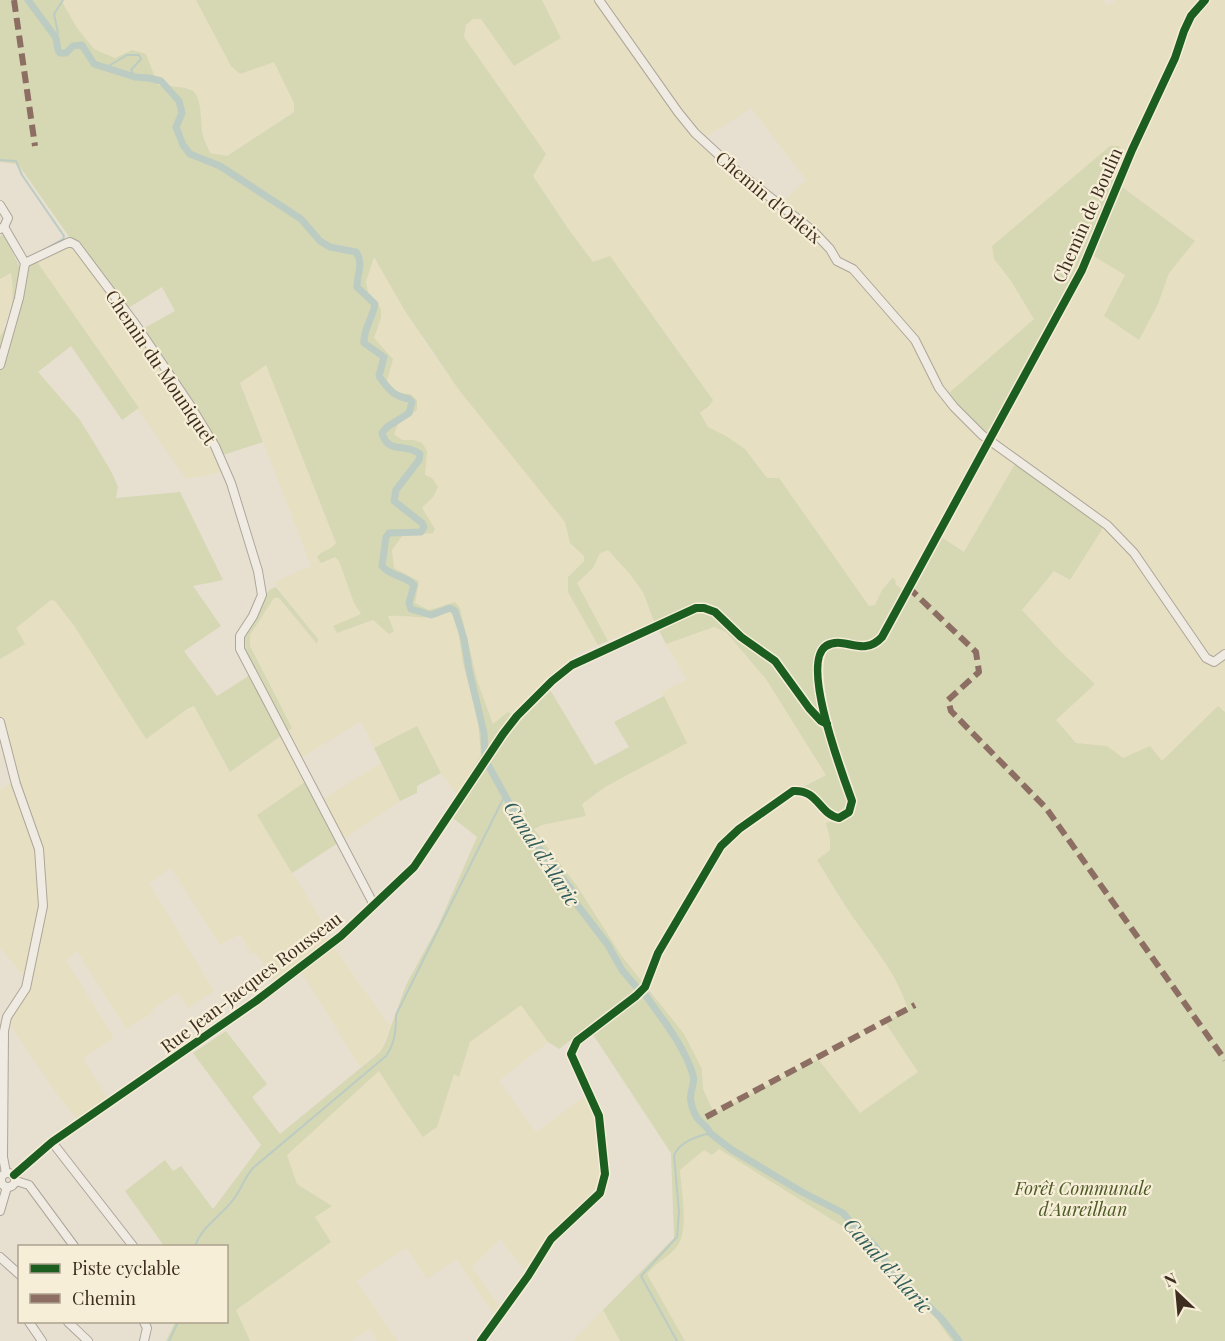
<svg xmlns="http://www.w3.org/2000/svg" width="1225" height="1341" font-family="'Playfair Display',serif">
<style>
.farmland{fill:#e6dfc2;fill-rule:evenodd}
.green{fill:#d6d7b3;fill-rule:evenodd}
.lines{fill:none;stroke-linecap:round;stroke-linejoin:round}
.stream{stroke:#bcccc2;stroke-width:2}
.canal{stroke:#bcccc2;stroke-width:7}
.minor-casing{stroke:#ada599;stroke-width:10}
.minor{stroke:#efebe3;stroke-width:8}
.quiet{stroke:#8d6e63;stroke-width:6;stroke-dasharray:12 6;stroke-linecap:butt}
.cycleway-casing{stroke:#f7eed8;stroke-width:11}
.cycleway{stroke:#1b5e20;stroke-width:8}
.labels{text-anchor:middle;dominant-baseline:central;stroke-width:4.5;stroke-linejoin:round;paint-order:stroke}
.street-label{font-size:18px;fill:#3d2e20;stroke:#f7eed8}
.park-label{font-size:18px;font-style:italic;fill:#4d5a26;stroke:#f7eed8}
.water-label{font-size:20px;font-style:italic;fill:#2f5d5a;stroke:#f7eed8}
</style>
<rect width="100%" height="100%" fill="#e7e0d1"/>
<g class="farmland">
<polygon points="61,0 196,0 231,66 260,66 274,62 294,103 294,111 227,156 210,153 203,135 200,106 189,88 175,88 158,85 146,54 132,50 115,58 94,49 77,28"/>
<path d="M542,0H1102L1108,6L1116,0H1225V712L1218,707L1162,761L1123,759L1107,746L1076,743L1056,720L1095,684L1061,652L1022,610L1054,571L1070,580L1045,487L1015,464L964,552L902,591L896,585L895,579H890L882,590L875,605L869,606L779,479L767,478L745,449L726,436L708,427L700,413L709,406L712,399L656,319L593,262L567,227L533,176L490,76L464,38L466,25L473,19H481L515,66L561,38ZM751,108L806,180L776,207L697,143ZM1121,155L1114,181L1195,241L1169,273L1158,304L1118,288L1126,275L1092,255L1081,264L987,435L949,394L1034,319L1011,281L994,259Z"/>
<polygon points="71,242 137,332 197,420 225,472 186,479 35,259"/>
<polygon points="373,256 430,350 459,390 565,522 570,543 584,556 584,561 568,577 568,592 598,645 577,654 512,715 494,725 477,680 460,608 442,605 429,610 415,603 419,581 394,568 392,550 402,535 433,533 434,529 422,508 433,497 425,475 425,465 414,440 402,440 393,434 399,422 412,414 410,394 398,393 387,381 393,359 374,338 381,318 376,301 368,292 366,282"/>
<polygon points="11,273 14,288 9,314 0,336 0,279"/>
<polygon points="266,365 336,543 333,547 320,553 335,557 339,561 354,603 361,615 333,627 337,633 372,620 381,625 390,625 388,616 404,615 429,618 451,611 457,624 463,663 478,721 481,755 457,795 441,773 417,726 374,748 361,721 295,762 305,782 257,815 330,934 326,936 388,1024 391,1024 380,1052 360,1067 297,965 275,982 256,953 252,955 240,934 220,945 171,868 149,883 214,991 188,1008 177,993 152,1009 154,1012 126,1029 77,951 66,960 114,1038 83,1058 108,1099 77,1120 55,1091 12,1028 12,1017 30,984 0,948 0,790 18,778 0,730 0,659 24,644 15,628 51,600 55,601 75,627 187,709 194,706 230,772 292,728 250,646 250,635 274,598 278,598 316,643 318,639 274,582 311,566 240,382"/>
<polygon points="608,550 629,573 643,592 654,621 608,641 577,583 593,568 600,553"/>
<polygon points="714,627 726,632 766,679 827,775 797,788 832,821 826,824 830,838 830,850 817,860 839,897 895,977 904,994 909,1010 885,1022 918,1072 860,1113 818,1059 714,1114 703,1089 702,1069 654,994 621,955 577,886 534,828 542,825 586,816 582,804 605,787 686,743 661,692 687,680 666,644"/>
<polygon points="381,763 400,801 338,843 317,803"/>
<polygon points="521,1004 548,1042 499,1081 536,1132 584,1097 593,1112 600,1180 592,1192 548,1238 524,1270 500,1239 472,1267 500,1307 494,1314 456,1259 427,1279 406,1248 356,1281 398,1341 377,1341 370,1329 351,1341 250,1341 236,1310 330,1242 315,1217 332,1206 297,1184 286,1155 379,1071 402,1107 424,1137 437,1127 454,1074 459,1076 470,1042"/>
<polygon points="719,1149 866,1241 902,1287 930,1310 952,1341 685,1341 647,1274 654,1266 679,1244 681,1194 680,1170 704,1150"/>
<polygon points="603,1310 620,1341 573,1341"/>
</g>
<g class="green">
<path d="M0,0H61L77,28L94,49L115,58L132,50L146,54L158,85C166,86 186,87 191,90C203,95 200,124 203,135C204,141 208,147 210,153L227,156L294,112V103L274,62L240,74L231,66L196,0H542L561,38L514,66L481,19H473L466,25L464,37L546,154L533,176L567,227L593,262L610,256L713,400L709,406L700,413L708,427L726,436L745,449L767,478H779L869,606L875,605L882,590L892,578L895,579L896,585L903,590L935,533L964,552L1015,464L1104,526L1070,580L1054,571L1022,610L1061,652L1095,684L1056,720L1076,743L1107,746L1123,758L1150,746L1162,761L1218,706L1225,712V1341H952L930,1310L902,1287L866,1241L719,1149L712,1155L704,1150L680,1170C681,1188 689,1229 678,1245C670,1256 656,1263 647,1274L685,1341H620L603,1310L674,1238L671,1153L588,1027L559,1049L548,1042L521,1005L470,1042L459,1077L454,1074L437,1127L423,1137L402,1107L379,1071L287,1155L297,1184L332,1206L315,1217L331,1242L236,1310L250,1341H166L175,1322H226V1246H164L125,1191L165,1160L173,1171L181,1166L213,1209L261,1145L193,1053L226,1031L267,1084L252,1097L280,1134L380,1052L385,1043L406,985L438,926L477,837L453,818L463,803L457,795L481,755L478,721L463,663L457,624L451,611L443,613L438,617C421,619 405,615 388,616L394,631L389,634L373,620L337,633L333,626L361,614L354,603L339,561L335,557L321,563L317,557C322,550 331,550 336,543L266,365L240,383L263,442L217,457L197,420L137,332L175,311L162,287L122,312L18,164L0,162ZM374,257L405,311L459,390L565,522L570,543L584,556V561L568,577V592L598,645L608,641L577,583L593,568L600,553L608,550L629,573L643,592L654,621L666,644L714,627L726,632L766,679L826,775L803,787L808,789L832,812L837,813L846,809L850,802L838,765L843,759C849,775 865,807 845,819C839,823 832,820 826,823L830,838V850L817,860C831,883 844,905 860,927C878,953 899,978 908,1010L885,1022L918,1072L860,1113L818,1059L714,1113L703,1089L702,1069L684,1034L621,955L577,886L534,829L542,825L586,816L582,804L605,787L687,743L664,696L614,722L629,747L595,765L546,683L513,715L508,712L493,724L477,680L460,608L455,602L429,610L415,603L419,581L394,568L392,550L402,536L433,533L435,529L422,508L433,497L438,487L432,478L425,475L427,451L422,443L414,440H402L394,434L399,422L417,410V400L410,394L398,393L387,381L393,359L374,338L381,318V309L368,292L366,282Z"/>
<polygon points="1110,146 1119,146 1121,155 1114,181 1195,241 1169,273 1158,304 1139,340 1104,316 1125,275 1092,255 1080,264 987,436 968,419 948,394 1034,319 1011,281 994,259 992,246"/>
<path d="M4,234L20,268L35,259L139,408L122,420L71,346L38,372L80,420L99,451L112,473L118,487L116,498L180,492L223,580L193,586L221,626L184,651L217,696L247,677L251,669C237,629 250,623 269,590L276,587L318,639L317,644L279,598H274L250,635V646L292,728L230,772L194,706L187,709L146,739L75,627L55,601L51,600L16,628L25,644L0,659V336C12,320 15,293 11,273L0,279V236Z"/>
<polygon points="417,726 441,773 417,786 417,793 400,801 374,748"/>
<polygon points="305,782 338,843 292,873 257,815"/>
</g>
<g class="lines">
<g class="stream">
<polyline points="29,1 31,0"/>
<polyline points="56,38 58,33 54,14 63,0"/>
<polyline points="105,68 127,55 139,55 141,59 131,70 135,77"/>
<polyline points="0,160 16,161 22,175 64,236 63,239 40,252"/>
<path d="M195,1246C202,1226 220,1217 233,1200C241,1190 244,1178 253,1168L386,1056C395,1043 396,1031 396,1015L505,795"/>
<polyline points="169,1341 178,1322"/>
<path d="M677,1341L641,1276L677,1237L679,1212L674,1156C678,1142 698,1136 710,1133"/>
</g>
<path class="canal" d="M28,0L56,38L58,50L60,53H66L73,46L82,45L94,64L135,77L149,78L161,81L179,101L182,113L176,127L183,145L190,154L220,166L301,219L320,241L330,247L356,252C364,264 357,274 357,287L375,304C373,318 363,329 364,343L384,357L379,376C388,389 393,396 409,399L412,402L409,413L387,427L382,433C388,455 405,442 420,454L419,460L396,490L394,501L422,523L424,527L421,532L389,533L386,537L382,566C391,577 405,575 414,585L409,603L411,609L431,615L450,608L455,611L464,639L469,670L484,733L485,757L487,763L522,826L571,889L572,898L608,945L622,970L639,990L644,993C662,1019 684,1045 693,1075C696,1085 688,1093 691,1102C692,1107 695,1115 698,1119C703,1125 708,1127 710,1133L732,1150L802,1192L843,1213L857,1230L875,1246L892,1271L941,1318L959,1341"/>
<g class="minor-casing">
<g id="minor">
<polyline points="599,0 678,112 695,133 733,168 813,231 830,249 837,261 853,269 915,340 939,388 954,407 982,435 1107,525 1134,553 1206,658 1214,662 1225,654"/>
<polyline points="0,205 8,218 4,227"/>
<polyline points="0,229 4,227 25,263"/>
<polyline points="25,263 65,244 70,242 76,245 136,325 190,405 215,446 231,483 258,571 262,595 253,616 240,636 240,649 374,905"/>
<polyline points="0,365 19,298 25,263"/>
<polyline points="0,722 16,784 39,849 43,906 26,988 7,1017 4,1031 3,1157 6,1173"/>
<polyline points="52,1142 133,1246"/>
<circle cx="8" cy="1180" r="7"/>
<polyline points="14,1175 52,1142 256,1001 341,936 414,867 503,734 517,716 552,681 572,665 696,608 704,608 715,612 741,637 775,661 809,708 821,721 827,724"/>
<polyline points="16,1181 29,1185 74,1246"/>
<polyline points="0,1211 7,1187"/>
<polyline points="0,1257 20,1275"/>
<polyline points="29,1322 42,1341"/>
<polyline points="68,1322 88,1341"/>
<polyline points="144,1341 147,1328 144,1322"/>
<path d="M481,1341L528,1276L551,1239L600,1193L605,1174L599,1116L571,1054L577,1041L636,996L645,987L658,953L721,846L739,829L793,791C818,789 819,814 839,818L849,812L852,801C843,776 800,663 826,646C844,635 863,658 882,637L1082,270L1132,150L1175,58L1184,31L1191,16L1205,0"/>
</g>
</g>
<use href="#minor" class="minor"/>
<g class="quiet">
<polyline points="14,0 35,146"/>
<polyline points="908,587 976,652 979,672 948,700 951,711 1046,808 1225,1060"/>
<polyline points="706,1117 915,1005"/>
</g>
<g class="cycleway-casing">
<g id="cycleway">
<polyline points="14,1175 52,1142 256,1001 341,936 414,867 503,734 517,716 552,681 572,665 696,608 704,608 715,612 741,637 775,661 809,708 821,721 827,724"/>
<path d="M481,1341L528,1276L551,1239L600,1193L605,1174L599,1116L571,1054L577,1041L636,996L645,987L658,953L721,846L739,829L793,791C818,789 819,814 839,818L849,812L852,801C843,776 800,663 826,646C844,635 863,658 882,637L1082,270L1132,150L1175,58L1184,31L1191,16L1205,0"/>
</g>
</g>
<use href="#cycleway" class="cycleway"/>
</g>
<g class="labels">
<g class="street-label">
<text transform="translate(769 197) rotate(40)">Chemin d'Orleix</text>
<text transform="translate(1087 215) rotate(-66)">Chemin de Boulin</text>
<text transform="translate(161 367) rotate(56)">Chemin du Mouniquet</text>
<text transform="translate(251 982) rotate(-37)">Rue Jean-Jacques Rousseau</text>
</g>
<g class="park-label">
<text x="1083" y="1188">Forêt Communale<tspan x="1083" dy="21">d'Aureilhan</tspan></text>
</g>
<g class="water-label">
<text transform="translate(543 853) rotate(57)">Canal d'Alaric</text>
<text transform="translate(889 1265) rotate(48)">Canal d'Alaric</text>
</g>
</g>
<rect x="18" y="1245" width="210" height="78" fill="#f7eed8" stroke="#ada18e" stroke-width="1.5"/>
<rect x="30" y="1264" width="30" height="9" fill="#1b5e20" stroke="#ada18e" stroke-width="1.5"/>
<text x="72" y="1275" font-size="18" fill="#3d2e20">Piste cyclable</text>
<rect x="30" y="1294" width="30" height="9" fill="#8d6e63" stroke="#ada18e" stroke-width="1.5"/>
<text x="72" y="1305" font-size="18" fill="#3d2e20">Chemin</text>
<g transform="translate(1177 1293) rotate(334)" stroke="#f7eed8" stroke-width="4.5" paint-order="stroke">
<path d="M0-4.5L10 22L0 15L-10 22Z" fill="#3d2e20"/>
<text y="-9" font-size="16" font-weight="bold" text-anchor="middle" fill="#3d2e20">N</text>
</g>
</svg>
